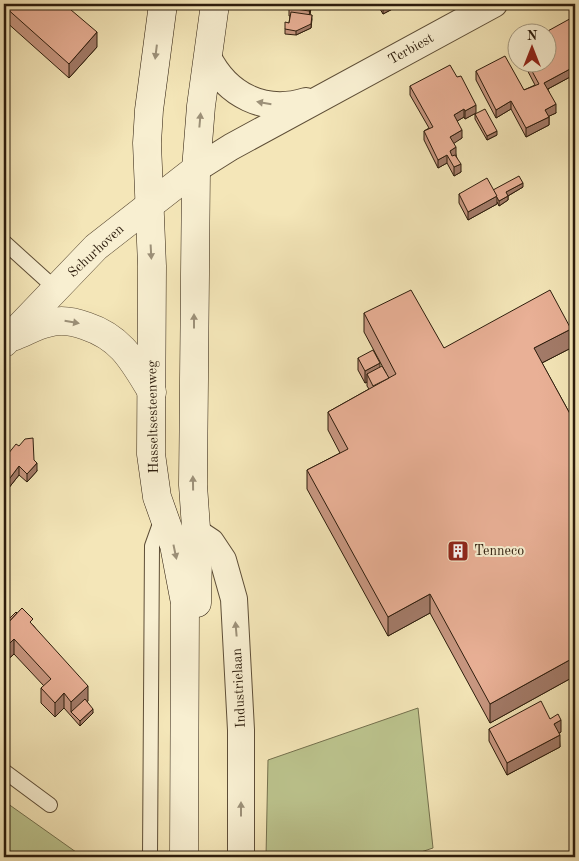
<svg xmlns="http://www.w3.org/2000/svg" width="579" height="861" font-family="'Old Standard TT',serif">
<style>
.green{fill:#bcc48e;stroke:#74704d}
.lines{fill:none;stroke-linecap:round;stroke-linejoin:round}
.service-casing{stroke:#5e4e37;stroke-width:16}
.minor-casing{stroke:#5e4e37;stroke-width:28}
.tertiary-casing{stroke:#5e4e37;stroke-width:29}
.secondary-casing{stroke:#2c1c0c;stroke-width:29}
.service{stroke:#f8efd1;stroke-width:14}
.minor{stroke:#f8efd1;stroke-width:26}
.tertiary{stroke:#f8efd1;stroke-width:28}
.secondary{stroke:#f8efd1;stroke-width:28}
.wall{fill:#c89781;stroke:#2c1c0c}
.shaded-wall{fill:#a37b69;stroke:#2c1c0c}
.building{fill:#e9b096;stroke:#2c1c0c}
.oneway{fill:#9c9078}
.labels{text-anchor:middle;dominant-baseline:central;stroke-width:4;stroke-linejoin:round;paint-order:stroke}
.street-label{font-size:14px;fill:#2c1c0c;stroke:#f8efd1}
.poi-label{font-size:14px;fill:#2c1c0c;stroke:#f8efd1;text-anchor:start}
</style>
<rect width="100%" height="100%" fill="#f4e6b8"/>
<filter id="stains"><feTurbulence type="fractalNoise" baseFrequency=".004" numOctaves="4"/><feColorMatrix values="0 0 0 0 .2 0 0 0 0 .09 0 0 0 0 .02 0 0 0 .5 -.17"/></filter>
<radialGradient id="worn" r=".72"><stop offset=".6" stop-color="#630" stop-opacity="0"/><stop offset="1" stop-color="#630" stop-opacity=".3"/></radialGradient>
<g class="green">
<polygon points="418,708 433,848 406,857 266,857 268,760"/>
<polygon points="4,801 83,857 4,857"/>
</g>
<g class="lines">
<g class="service-casing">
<g id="service">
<polyline points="4,242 56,289"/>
<polyline points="4,771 50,805"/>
<polyline points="150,857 152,546 162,518"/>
</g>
</g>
<g class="minor-casing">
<g id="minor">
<path d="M208,57C227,95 264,114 306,101"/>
<polyline points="196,169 231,147 494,4"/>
<polyline points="196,532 211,542 223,560 234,599 241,730 241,857"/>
</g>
</g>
<g class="tertiary-casing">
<g id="tertiary">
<path d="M15,336C26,332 37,325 48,323C60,319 73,321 86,326C122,338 133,361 152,392"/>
<polyline points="4,343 96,247 196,169"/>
</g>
</g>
<g class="secondary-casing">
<g id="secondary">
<polyline points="163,4 149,110 147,143 152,266 151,454 157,497 174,545 185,603 184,857"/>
<polyline points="197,603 198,557 193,485 196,169 201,106 215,4"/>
</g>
</g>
<use href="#service" class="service"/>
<use href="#minor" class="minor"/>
<use href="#tertiary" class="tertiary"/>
<use href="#secondary" class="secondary"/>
</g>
<g class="wall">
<polygon points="4,4 97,47 69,78 4,20"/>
<polygon points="73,4 80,4 77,7"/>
<polygon points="90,4 98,4 94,8"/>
<polygon points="279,4 314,4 313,8 311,8 310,15 312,19 311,28 296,35 285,34 285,29 289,23 290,16 289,16 289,5"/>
<polygon points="377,4 402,4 383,14"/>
<polygon points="575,16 571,80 570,77 548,89 556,113 549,116 549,125 526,137 511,109 496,118 476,80 476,71 524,90 535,85 523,62 546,62"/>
<polygon points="410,86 476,113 465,119 464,117 457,121 462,138 453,143 456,155 461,172 454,176 447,163 438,168 424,140 424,131 429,128 410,95"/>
<polygon points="475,114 497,135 487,140 475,119"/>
<polygon points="523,187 508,196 508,200 499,206 497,202 497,204 468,220 459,203 459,194"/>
<polygon points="364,313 444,348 571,348 542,363 575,423 575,676 490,723 430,613 388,636 307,489 307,470 340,453 328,430 328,412 369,389 367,386 367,382 365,383 358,370 358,358 380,367 386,373 364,332"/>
<polygon points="4,450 8,454 34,460 37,471 27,482 19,475 4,494"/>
<polygon points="4,624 33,625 88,701 87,702 93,713 80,726 64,708 55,717 41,703 41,688 44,686 14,654 4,663"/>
<polygon points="550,719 561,732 559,733 560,747 507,775 489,741 489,729"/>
</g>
<g class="shaded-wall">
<polygon points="310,4 311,4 311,8 309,19"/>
<polygon points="387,4 402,4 383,14 383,6"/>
<polygon points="312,15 311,28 296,35 296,31"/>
<polygon points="97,32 97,47 69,78 69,64"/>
<polygon points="570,69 570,77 544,91 544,83"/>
<polygon points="575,70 575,78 571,80 571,72"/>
<polygon points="511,101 511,109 496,118 496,110"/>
<polygon points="556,104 556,113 545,118 545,110"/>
<polygon points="476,105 476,113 465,119 465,111"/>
<polygon points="464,109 464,117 454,123 454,115"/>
<polygon points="549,117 549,125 526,137 526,128"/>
<polygon points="462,130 462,138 450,146 450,137"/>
<polygon points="497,131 497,135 487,140 487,136"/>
<polygon points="456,147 456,156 450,160 450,151"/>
<polygon points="447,155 447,163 438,168 438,160"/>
<polygon points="461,164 461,172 454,176 454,167"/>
<polygon points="523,183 523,187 506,197 506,192"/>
<polygon points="497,196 497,204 468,220 468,212"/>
<polygon points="508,196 508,200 499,206 499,201"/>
<polygon points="571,329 571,348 534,367 534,348"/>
<polygon points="380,363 380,375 367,374 367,382 365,383 365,371"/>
<polygon points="37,463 37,471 27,482 27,474"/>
<polygon points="19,466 19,475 4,494 4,486"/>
<polygon points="430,594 430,613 388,636 388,617"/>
<polygon points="14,639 14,654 4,663 4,649"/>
<polygon points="575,657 575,676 490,723 490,704"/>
<polygon points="88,686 88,701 74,714 71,712 71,702"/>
<polygon points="64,693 64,708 55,717 55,703"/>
<polygon points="93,709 93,713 80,726 80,721"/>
<polygon points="561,720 561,732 554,736 554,724"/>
<polygon points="560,735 560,747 507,775 507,763"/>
</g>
<g class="building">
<polygon points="4,4 64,4 97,32 69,64 4,6"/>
<polygon points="289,4 310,4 309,11 289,8"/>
<polygon points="291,12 312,15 311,24 296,31 285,29 285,22 289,23"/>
<polygon points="575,16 575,70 571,72 570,69 544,83 556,104 545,110 549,117 526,128 511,101 496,110 476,71 505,56 524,90 539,84 527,62 546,62 546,32"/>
<polygon points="450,65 457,77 461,76 476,105 465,111 464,109 454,115 462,130 450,137 456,147 450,151 452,156 455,155 461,164 454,167 447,155 438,160 424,131 433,127 410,86"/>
<polygon points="485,109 497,131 487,136 475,114"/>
<polygon points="519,176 523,183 506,192 508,196 499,201 493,190"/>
<polygon points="487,178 497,196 468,212 459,194"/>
<polygon points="411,290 444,348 550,290 571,329 534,348 575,423 575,657 490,704 430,594 388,617 307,470 348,449 328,412 396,374 364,313"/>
<polygon points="373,350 380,363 365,371 358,358"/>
<polygon points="382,366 389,378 373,386 367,374"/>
<polygon points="33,438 34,460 37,463 27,474 19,466 4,486 4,450 8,454 16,444 19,446 25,439"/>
<polygon points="22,608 33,619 30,622 88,686 71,702 64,693 55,703 41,688 51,679 14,639 4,649 4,627"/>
<polygon points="16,612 17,613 4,627 4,624"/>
<polygon points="85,699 93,709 80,721 71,712"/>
<polygon points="541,701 550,719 558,714 561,720 554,724 560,735 507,763 489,729"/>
</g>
<defs><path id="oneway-solid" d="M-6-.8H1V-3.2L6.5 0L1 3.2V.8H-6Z" transform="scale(1.25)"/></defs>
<g class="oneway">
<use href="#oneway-solid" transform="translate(156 52) rotate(97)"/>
<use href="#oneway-solid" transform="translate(264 103) rotate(-170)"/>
<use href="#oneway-solid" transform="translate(200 120) rotate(-85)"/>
<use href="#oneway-solid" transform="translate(151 252) rotate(87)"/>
<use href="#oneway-solid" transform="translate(194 321) rotate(-90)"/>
<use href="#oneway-solid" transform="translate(72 322) rotate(10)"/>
<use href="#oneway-solid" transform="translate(193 483) rotate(-91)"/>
<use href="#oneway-solid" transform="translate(175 552) rotate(78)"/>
<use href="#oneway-solid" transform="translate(236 629) rotate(-95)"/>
<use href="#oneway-solid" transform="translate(241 809) rotate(-90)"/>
</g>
<defs>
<g id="building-square" transform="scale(1.125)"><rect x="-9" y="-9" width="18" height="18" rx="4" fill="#8f2418" stroke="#f8efd1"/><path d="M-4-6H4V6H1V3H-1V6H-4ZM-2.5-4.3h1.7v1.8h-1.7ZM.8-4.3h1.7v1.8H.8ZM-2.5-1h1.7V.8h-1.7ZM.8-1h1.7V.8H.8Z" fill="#fff"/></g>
</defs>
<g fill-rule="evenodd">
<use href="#building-square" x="458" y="551"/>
</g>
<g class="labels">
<g class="street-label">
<text transform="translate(411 49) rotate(-29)">Terbiest</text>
<text transform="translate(96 251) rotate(-43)">Schurhoven</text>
<text transform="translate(153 417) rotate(-91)">Hasseltsesteenweg</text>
<text transform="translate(239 688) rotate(-93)">Industrielaan</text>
</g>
<g class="poi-label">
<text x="474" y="551">Tenneco</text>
</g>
</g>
<rect width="579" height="861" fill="none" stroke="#f4e6b8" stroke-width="20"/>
<rect x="5" y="5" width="569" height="851" fill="none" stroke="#2c1c0c" stroke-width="2.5"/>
<rect x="10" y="10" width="559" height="841" fill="none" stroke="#2c1c0c"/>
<g transform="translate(532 48)"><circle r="24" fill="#f8efd1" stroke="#a69b82"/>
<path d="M0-4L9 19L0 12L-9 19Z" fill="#8f2418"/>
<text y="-8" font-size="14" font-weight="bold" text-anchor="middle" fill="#2c1c0c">N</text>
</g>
<rect width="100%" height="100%" filter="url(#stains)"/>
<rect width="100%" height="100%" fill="url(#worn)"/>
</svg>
